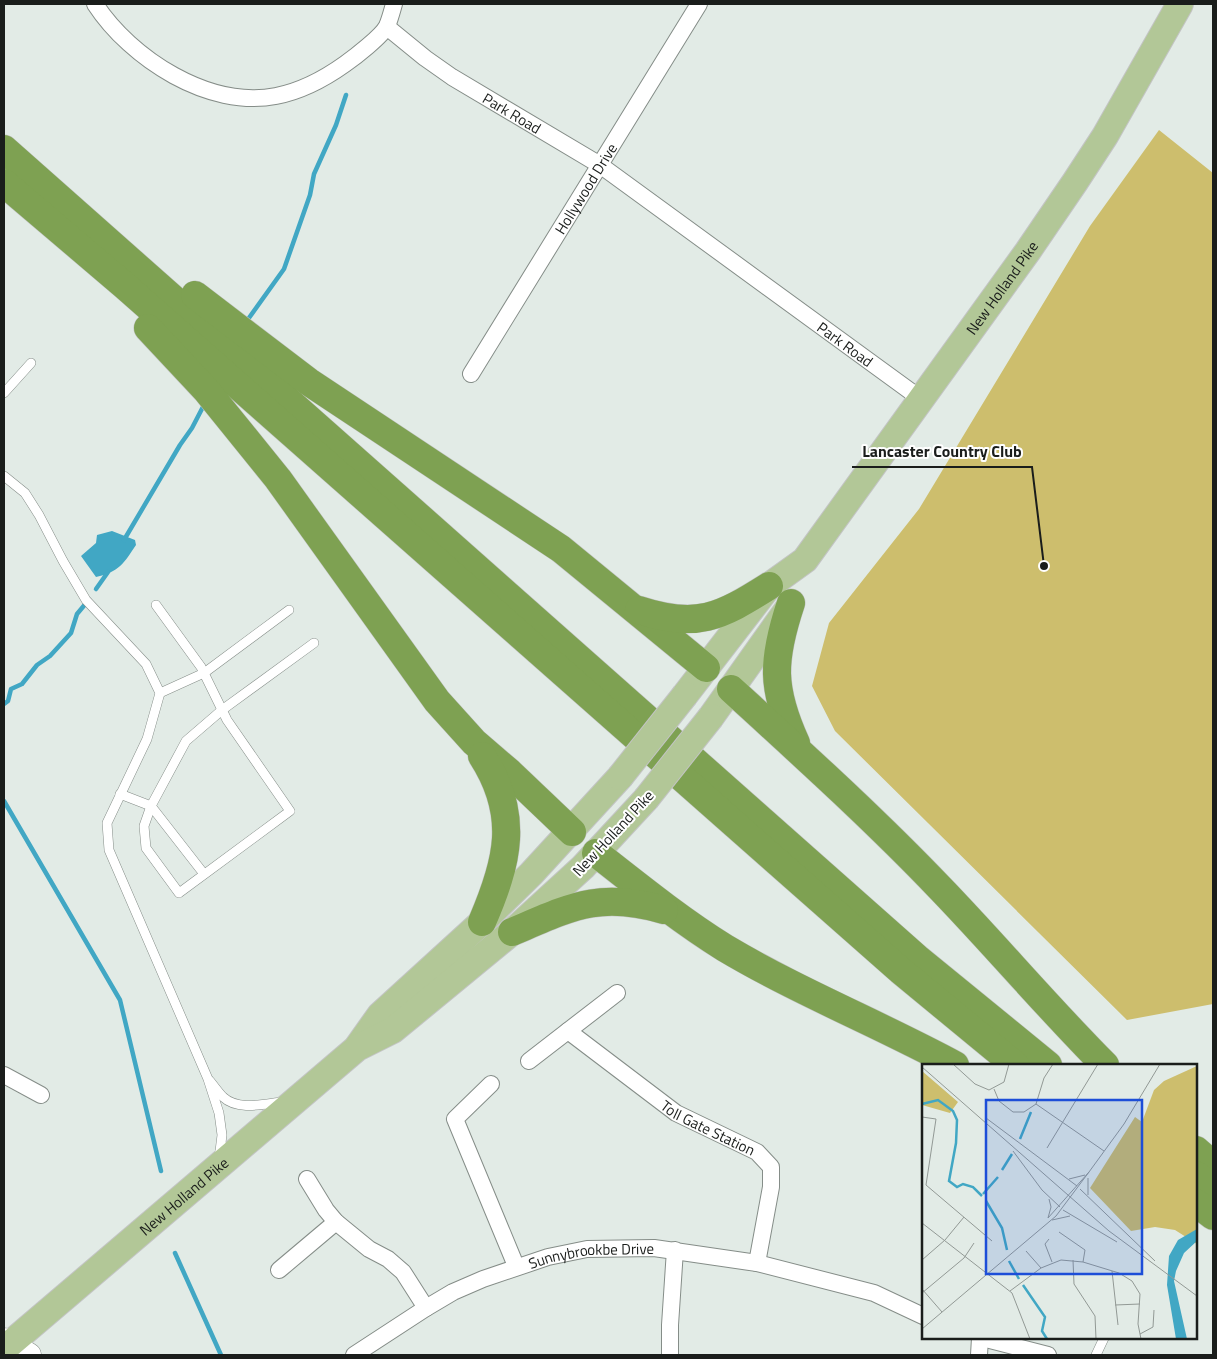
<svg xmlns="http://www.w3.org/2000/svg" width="1217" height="1359" font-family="'Titillium Web',sans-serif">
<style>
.green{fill:#cdbe6d}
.water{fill:#41a7c4}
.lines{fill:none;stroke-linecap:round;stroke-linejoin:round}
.stream{stroke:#41a7c4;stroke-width:4.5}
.lane-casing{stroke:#858d88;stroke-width:10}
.street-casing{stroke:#858d88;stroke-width:18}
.secondary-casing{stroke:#858d88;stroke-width:25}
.primary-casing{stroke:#c3c4c4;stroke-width:28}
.highway-casing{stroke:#c3c4c4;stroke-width:29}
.lane{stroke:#fff;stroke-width:9}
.street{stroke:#fff;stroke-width:16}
.secondary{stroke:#fff;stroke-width:24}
.primary{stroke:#b2c797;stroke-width:26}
.highway{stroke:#7ea152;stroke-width:28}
.primary-bridge-casing{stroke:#c3c4c4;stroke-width:28;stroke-linecap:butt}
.primary-bridge{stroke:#b2c797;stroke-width:26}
.labels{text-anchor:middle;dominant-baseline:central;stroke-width:4;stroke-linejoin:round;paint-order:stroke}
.street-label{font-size:15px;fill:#1a1d1b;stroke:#fff}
.inset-river{fill:none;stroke:#41a7c4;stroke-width:2.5}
.inset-road{fill:none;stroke:#929995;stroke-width:1}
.view{fill:#1d4ed8;fill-opacity:0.15;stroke:#1d4ed8;stroke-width:2.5}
.inset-edge{fill:none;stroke:#1a1d1b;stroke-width:2.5}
.leader{fill:none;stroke:#1a1d1b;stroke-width:2}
.callout-dot{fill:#1a1d1b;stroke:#fff;stroke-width:2}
.callout-label{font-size:16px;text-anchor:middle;font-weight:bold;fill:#1a1d1b;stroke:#fff;stroke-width:4;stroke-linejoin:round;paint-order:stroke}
</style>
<rect width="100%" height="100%" fill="#e2ebe6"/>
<polygon class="green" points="1159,130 1213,173 1213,1004 1127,1020 835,731 812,686 829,623 919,509 1090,226"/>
<path class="water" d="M112,531L135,540L136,545C124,563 119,572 96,577L81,556L96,543L97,535Z"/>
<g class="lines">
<g class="stream">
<polyline points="246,322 284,269 310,195 314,174 336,125 346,95"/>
<polyline points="124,540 180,445 192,428 205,403"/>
<polyline points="96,589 108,572"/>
<polyline points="4,704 8,701 11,689 22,684 37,665 50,656 71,633 77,614 87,602"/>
<polyline points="4,801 120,1000 161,1171"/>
<polyline points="175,1253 221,1355"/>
</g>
<g class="lane-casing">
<g id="lane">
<polyline points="4,393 31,363"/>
<polyline points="4,476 25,493 39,515 63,561 86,600 146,664 160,693 147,739 107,823 109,850 208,1079 219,1113 222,1135 219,1159"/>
<polyline points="160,693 204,673 289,610"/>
<polyline points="120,794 151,806 144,826 146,848 179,893 290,811 227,720 201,667 156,605"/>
<polyline points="204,874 151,806 186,741 222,710 314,643"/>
<path d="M210,1081C214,1086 218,1092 223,1097C238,1111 264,1104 282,1102"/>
<polyline points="1096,1355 1104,1338"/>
</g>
</g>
<g class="street-casing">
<g id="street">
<path d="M95,4C131,59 209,109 276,96C302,91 324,79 345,64C355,57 382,36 387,26C390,19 392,11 394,4"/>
<path id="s1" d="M387,27L425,58L452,77L600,165L921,399"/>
<path id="s2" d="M471,374L699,4"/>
<path id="s3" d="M568,1031L676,1113L757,1152L771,1167V1187L757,1263"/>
<polyline points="529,1061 617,993"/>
<polyline points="4,1075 41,1095"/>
<polyline points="491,1084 455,1119 516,1266"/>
<polyline points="307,1179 326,1210 336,1222 369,1249 388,1259 403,1272 426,1308"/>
<polyline points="279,1270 336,1222"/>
<polyline points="982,1338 1048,1355"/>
<path id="s4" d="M354,1355L426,1308L453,1292L483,1279L548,1257L587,1249L654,1248L757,1263L874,1293L923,1316"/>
<polyline points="670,1355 670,1325 675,1250"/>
<polyline points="979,1355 980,1338"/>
</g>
</g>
<g class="secondary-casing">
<polyline id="secondary" points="4,1340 29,1355"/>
</g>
<g class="primary-casing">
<g id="primary">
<path id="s5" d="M685,695L769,586L805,560L1028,251L1075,182L1105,136L1180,4"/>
<polyline points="711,717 787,610"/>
<polyline points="358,1046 380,1015 482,922 531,874 620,777"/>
<path id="s6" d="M4,1349L357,1048L393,1030L512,932L583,867L646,799"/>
</g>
</g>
<g class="highway-casing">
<g id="highway">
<polyline points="4,149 917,958 1048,1065"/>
<polyline points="4,183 125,286 901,971 1015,1065"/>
<polyline points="195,295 309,382 561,549 706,668"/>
<polyline points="148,328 206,390 278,479 437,701 474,742 509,772 572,832"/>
<path d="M791,603C772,660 771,688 796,743"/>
<path d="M639,610C697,629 720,617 769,586"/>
<path d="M731,689C802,754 873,818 940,888C996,946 1048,1008 1105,1065"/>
<path d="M596,853C638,886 680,920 725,948C799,992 879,1024 955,1065"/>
<path d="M482,922C508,862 520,815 482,756"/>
<path d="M512,932C571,907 599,891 664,910"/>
<polyline points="1196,1150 1213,1165"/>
<polyline points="1196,1175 1213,1187"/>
<polyline points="1196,1203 1213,1216"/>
</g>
</g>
<use href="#lane" class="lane"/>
<use href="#street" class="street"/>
<use href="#secondary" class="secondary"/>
<use href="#primary" class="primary"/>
<use href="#highway" class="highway"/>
<g class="primary-bridge-casing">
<g id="primary-bridge">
<polyline points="620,777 685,695"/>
<polyline points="646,799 711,717"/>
</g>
</g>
<use href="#primary-bridge" class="primary-bridge"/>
</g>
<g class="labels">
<g class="street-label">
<text stroke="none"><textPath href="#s1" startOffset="152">Park Road</textPath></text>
<text stroke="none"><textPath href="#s2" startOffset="218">Hollywood Drive</textPath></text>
<text stroke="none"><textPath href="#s5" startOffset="518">New Holland Pike</textPath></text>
<text stroke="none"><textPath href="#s1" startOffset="558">Park Road</textPath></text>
<text transform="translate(613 833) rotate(-47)">New Holland Pike</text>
<text stroke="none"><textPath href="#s3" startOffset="171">Toll Gate Station</textPath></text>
<text stroke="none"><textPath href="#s6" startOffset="236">New Holland Pike</textPath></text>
<text stroke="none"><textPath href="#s4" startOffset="262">Sunnybrookbe Drive</textPath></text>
</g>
</g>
<g transform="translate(922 1064)">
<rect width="275" height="275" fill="#e2ebe6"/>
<path d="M275,2V180L253,166L233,163L209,167L168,124L213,53L220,58L232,26L242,17ZM0,7L36,38L28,49L0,41Z" fill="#cdbe6d"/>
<path d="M275,165V177L262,189L254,207L252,217L265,275H254L245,221L247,192L256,176Z" fill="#41a7c4"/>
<path class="inset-river" d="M0,40L16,36L31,47L35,56L34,79L27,117L35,123L41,120L51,123L60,132M98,75L109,48M80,106L90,90M61,130L76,113M64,137L80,164L85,186M87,197L97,215M101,221L123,253L120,267L125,275"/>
<path class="inset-road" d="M31,0L53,20L67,26L82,18L87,0M0,3L187,167L275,232M72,25L77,37L91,48H102L114,40M114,40L182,87M114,40L122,14L131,0M0,53L14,55L4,121L70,177M64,54L155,122M125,84L176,0M91,87L120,126L138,143M166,114V131M147,115L163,111M158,125L233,197M141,146L195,178M126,154L167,108L202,60L238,0M126,154L129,143L127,135M130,156L148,152M0,159L90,229L108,275M137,168L163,186L161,198M127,175L123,180L130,198M104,187L119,204M0,196L23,176L42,153M151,196L152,220L173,252L174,275M190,207L196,261M0,225L20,248M88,227L119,204L139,196L161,198L197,209L210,217L218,230L216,260L219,275M0,229L42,194L52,179M193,241L218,240M0,265L134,152L167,108M218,270L231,263L232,246"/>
<path class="view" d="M64,36H220V210H64Z"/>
<rect width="275" height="275" class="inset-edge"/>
</g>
<path class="leader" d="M1044 566L1032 467H852"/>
<circle class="callout-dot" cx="1044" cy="566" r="5"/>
<g class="callout-label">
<text x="942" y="457">Lancaster Country Club</text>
</g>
<rect width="1217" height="1359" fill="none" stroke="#1a1d1b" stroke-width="10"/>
</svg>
